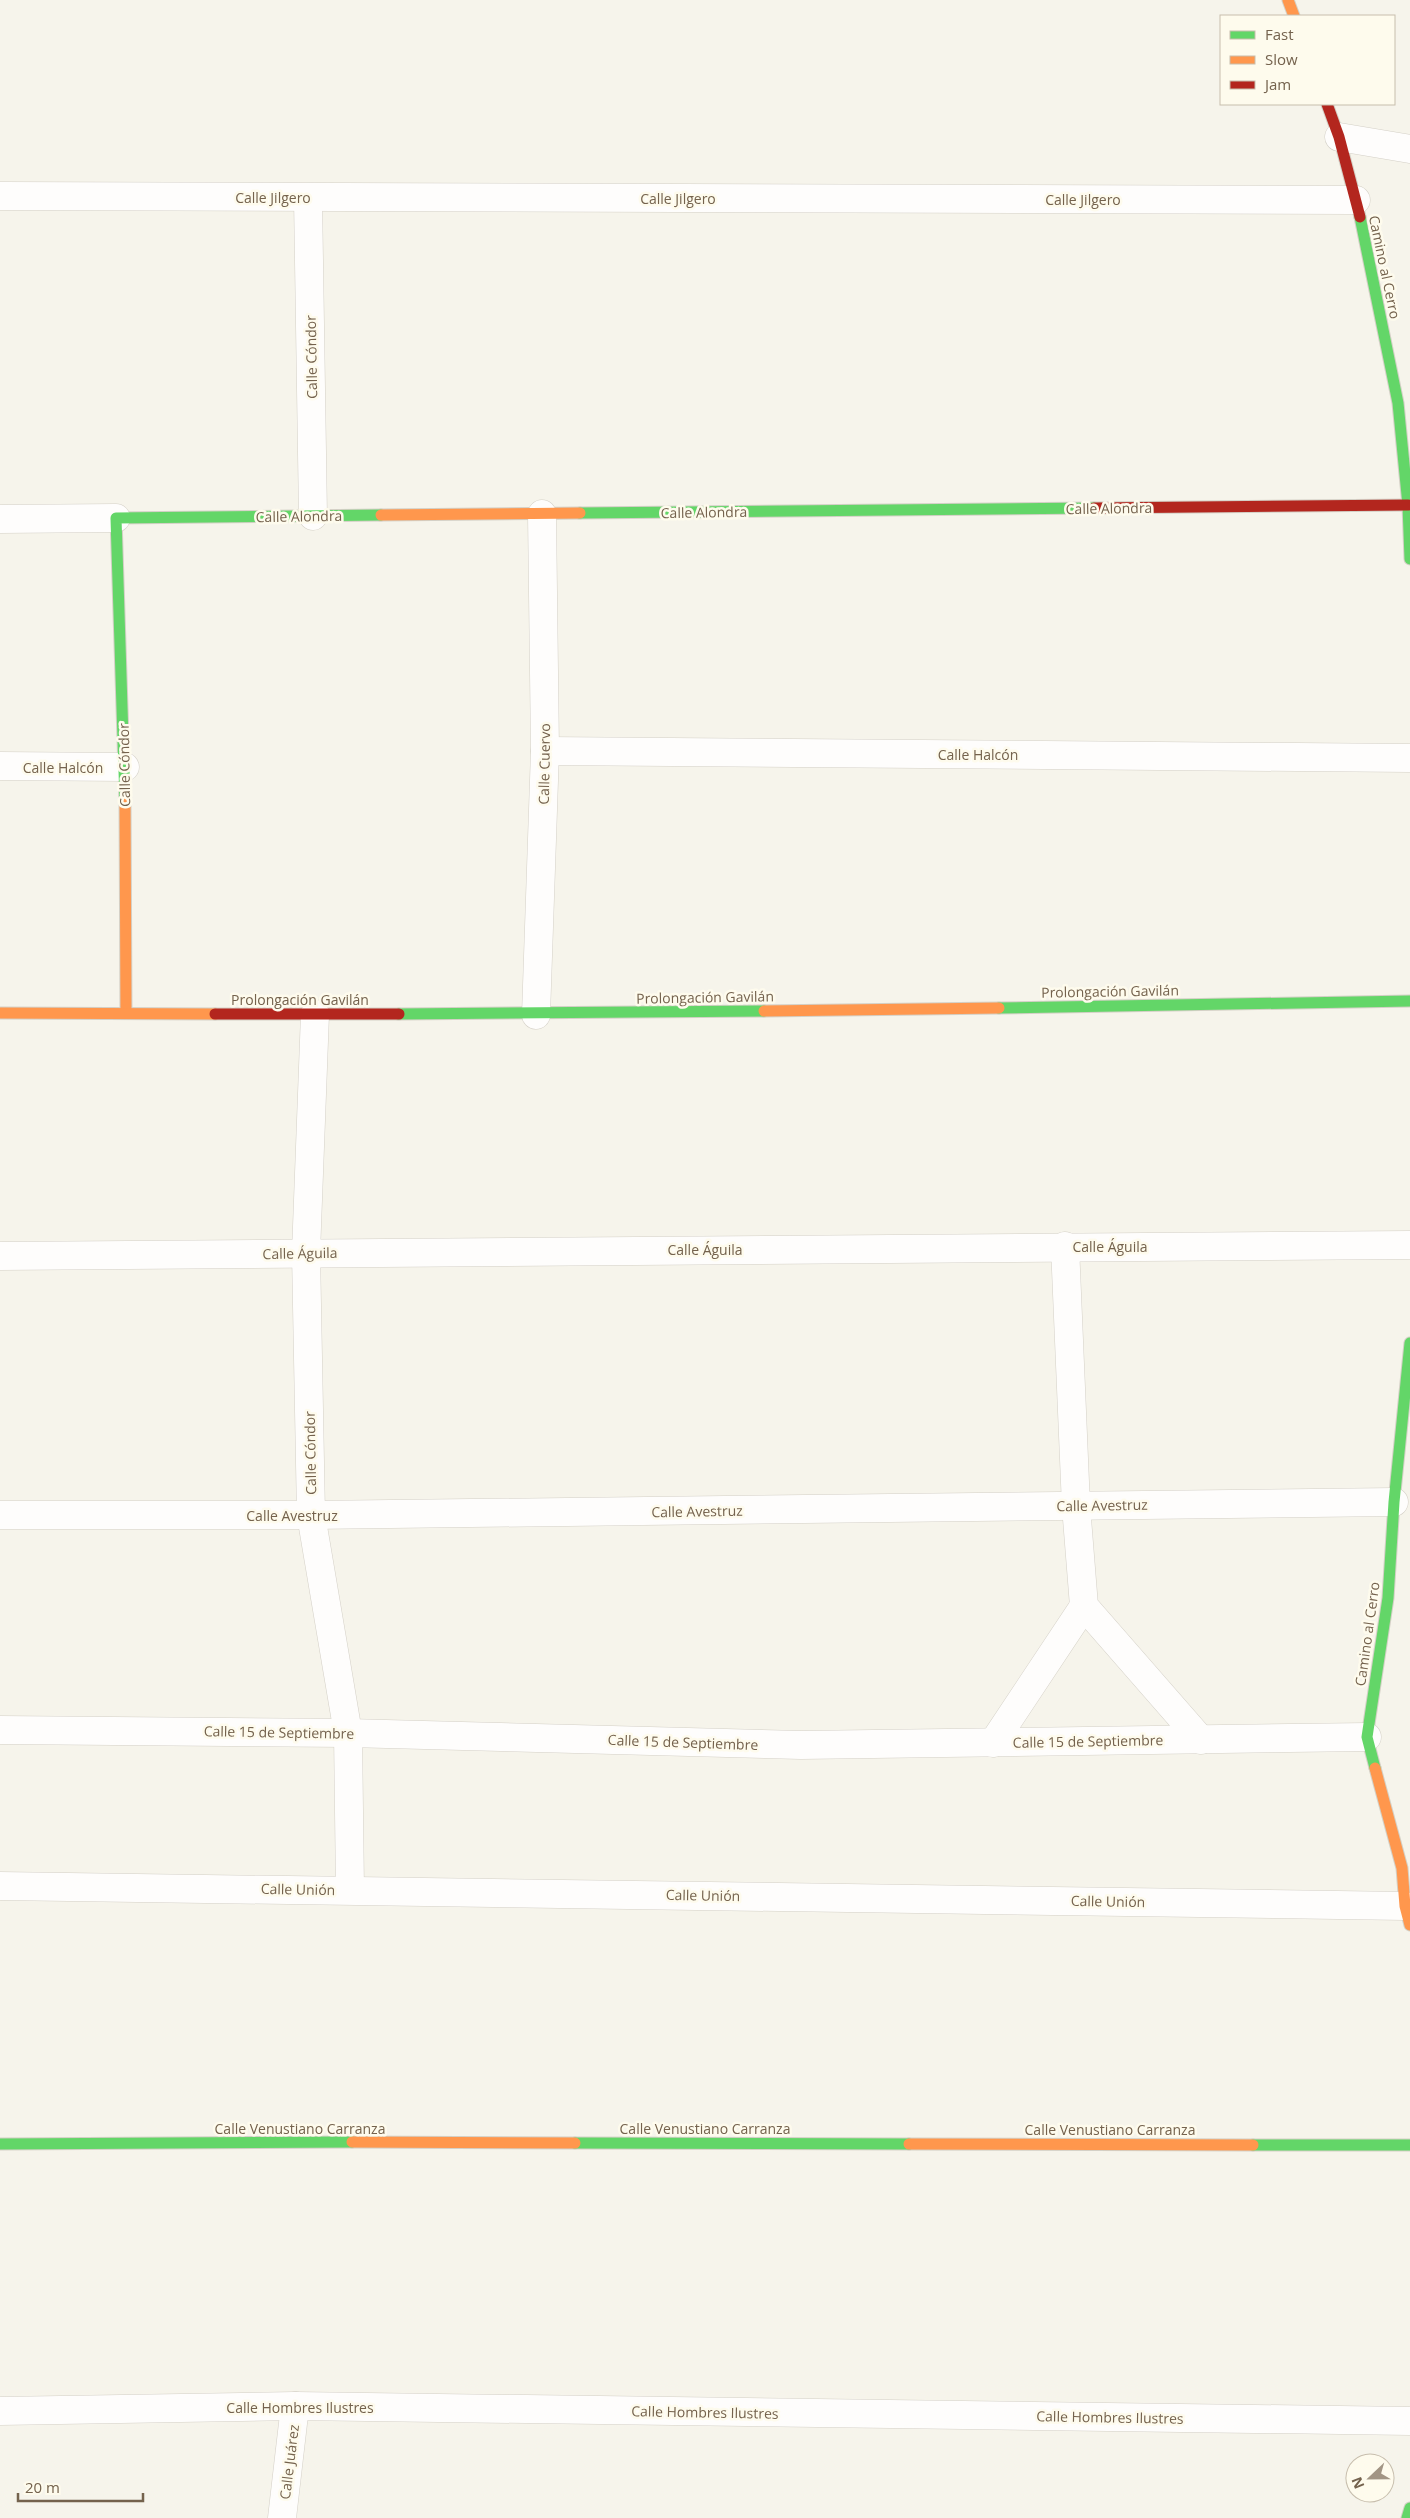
<svg xmlns="http://www.w3.org/2000/svg" width="1410" height="2518" font-family="'Open Sans',sans-serif">
<style>
.lines{fill:none;stroke-linecap:round;stroke-linejoin:round}
.street-casing{stroke:#d4d0c7;stroke-width:29}
.fast-casing{stroke:#d4d0c6;stroke-width:13}
.slow-casing{stroke:#d4d0c6;stroke-width:13}
.jam-casing{stroke:#d4d0c6;stroke-width:13}
.street{stroke:#fefdfc;stroke-width:28}
.fast{stroke:#63d668;stroke-width:11}
.slow{stroke:#ff974d;stroke-width:11}
.jam{stroke:#b3261e;stroke-width:11}
.labels{text-anchor:middle;dominant-baseline:central;stroke-width:5;stroke-linejoin:round;paint-order:stroke}
.street-label{font-size:14px;fill:#74624d;stroke:#fefbed}
</style>
<rect width="100%" height="100%" fill="#f6f4eb"/>
<g class="lines">
<g class="street-casing">
<g id="street">
<polyline points="1339,137 1410,149"/>
<polyline points="0,196 1356,200"/>
<polyline points="308,198 313,516"/>
<polyline points="0,519 116,518"/>
<polyline points="545,751 1410,758"/>
<polyline points="0,766 125,767"/>
<polyline points="315,1014 306,1253 311,1515 348,1733 350,1890"/>
<polyline points="536,1015 545,751 542,514"/>
<polyline points="1065,1246 1076,1506 1084,1606 1201,1740"/>
<polyline points="0,1256 1410,1245"/>
<polyline points="0,1515 311,1515 1394,1502"/>
<polyline points="0,1730 348,1733 801,1745 1367,1737"/>
<polyline points="993,1743 1084,1606"/>
<polyline points="0,1886 1405,1906"/>
<polyline points="0,2411 295,2406 1410,2421"/>
<polyline points="282,2518 295,2406"/>
</g>
</g>
<g class="fast-casing">
<g id="fast">
<polyline points="1360,217 1398,403 1408,505 1410,559"/>
<polyline points="580,513 1094,508"/>
<polyline points="125,802 116,518 381,515"/>
<polyline points="999,1008 1410,1001"/>
<polyline points="399,1014 764,1011"/>
<polyline points="1375,1768 1367,1737 1388,1598 1394,1502 1410,1343"/>
<polyline points="575,2143 909,2144"/>
<polyline points="0,2144 352,2142"/>
<polyline points="1253,2145 1410,2145"/>
<polyline points="1407,2518 1410,2508"/>
</g>
</g>
<g class="slow-casing">
<g id="slow">
<polyline points="1288,0 1294,16"/>
<polyline points="381,515 580,513"/>
<polyline points="125,802 126,1013"/>
<polyline points="764,1011 999,1008"/>
<polyline points="0,1013 215,1014"/>
<polyline points="1375,1768 1402,1868 1405,1906 1410,1925"/>
<polyline points="352,2142 575,2143"/>
<polyline points="909,2144 1253,2145"/>
</g>
</g>
<g class="jam-casing">
<g id="jam">
<polyline points="1327,104 1339,137 1360,217"/>
<polyline points="1094,508 1408,505"/>
<polyline points="215,1014 399,1014"/>
</g>
</g>
<use href="#street" class="street"/>
<use href="#fast" class="fast"/>
<use href="#slow" class="slow"/>
<use href="#jam" class="jam"/>
</g>
<g class="labels">
<g class="street-label">
<text x="273" y="197">Calle Jilgero</text>
<text x="678" y="198">Calle Jilgero</text>
<text x="1083" y="199">Calle Jilgero</text>
<text transform="translate(1385 267) rotate(78)">Camino al Cerro</text>
<text transform="translate(311 357) rotate(-91)">Calle Cóndor</text>
<text transform="translate(1109 508) rotate(-1)">Calle Alondra</text>
<text transform="translate(704 512) rotate(-1)">Calle Alondra</text>
<text transform="translate(299 516) rotate(-1)">Calle Alondra</text>
<text x="978" y="754">Calle Halcón</text>
<text transform="translate(544 764) rotate(-89)">Calle Cuervo</text>
<text transform="translate(124 765) rotate(-91)">Calle Cóndor</text>
<text x="63" y="767">Calle Halcón</text>
<text transform="translate(1110 991) rotate(-1)">Prolongación Gavilán</text>
<text transform="translate(705 997) rotate(-1)">Prolongación Gavilán</text>
<text x="300" y="999">Prolongación Gavilán</text>
<text x="1110" y="1246">Calle Águila</text>
<text x="705" y="1249">Calle Águila</text>
<text transform="translate(300 1253) rotate(-1)">Calle Águila</text>
<text transform="translate(310 1453) rotate(-91)">Calle Cóndor</text>
<text transform="translate(1102 1505) rotate(-1)">Calle Avestruz</text>
<text transform="translate(697 1511) rotate(-1)">Calle Avestruz</text>
<text x="292" y="1515">Calle Avestruz</text>
<text transform="translate(1367 1634) rotate(-82)">Camino al Cerro</text>
<text transform="translate(279 1732) rotate(1)">Calle 15 de Septiembre</text>
<text transform="translate(1088 1741) rotate(-1)">Calle 15 de Septiembre</text>
<text transform="translate(683 1742) rotate(2)">Calle 15 de Septiembre</text>
<text transform="translate(298 1889) rotate(1)">Calle Unión</text>
<text transform="translate(703 1895) rotate(1)">Calle Unión</text>
<text transform="translate(1108 1901) rotate(1)">Calle Unión</text>
<text x="300" y="2128">Calle Venustiano Carranza</text>
<text x="705" y="2128">Calle Venustiano Carranza</text>
<text x="1110" y="2129">Calle Venustiano Carranza</text>
<text x="300" y="2407">Calle Hombres Ilustres</text>
<text transform="translate(705 2412) rotate(1)">Calle Hombres Ilustres</text>
<text transform="translate(1110 2417) rotate(1)">Calle Hombres Ilustres</text>
<text transform="translate(289 2462) rotate(-83)">Calle Juárez</text>
</g>
</g>
<rect x="1220" y="15" width="175" height="90" fill="#fefbed" stroke="#c7bead"/>
<rect x="1230" y="31" width="25" height="8" fill="#63d668" stroke="#c7bead"/>
<text x="1265" y="40" font-size="15" fill="#74624d">Fast</text>
<rect x="1230" y="56" width="25" height="8" fill="#ff974d" stroke="#c7bead"/>
<text x="1265" y="65" font-size="15" fill="#74624d">Slow</text>
<rect x="1230" y="81" width="25" height="8" fill="#b3261e" stroke="#c7bead"/>
<text x="1265" y="90" font-size="15" fill="#74624d">Jam</text>
<g transform="translate(1370 2478) rotate(248)"><circle r="24" fill="#fefbed" stroke="#c7bead"/>
<path d="M0-4L9 19L0 12L-9 19Z" fill="#a29584"/>
<text y="-8" font-size="14" font-weight="bold" text-anchor="middle" fill="#74624d">N</text>
</g>
<path d="M18 2493v8h125v-8" fill="none" stroke="#74624d" stroke-width="2.5"/>
<text x="25" y="2493" font-size="15" fill="#74624d" stroke="#fefbed" stroke-width="4" paint-order="stroke">20 m</text>
</svg>
